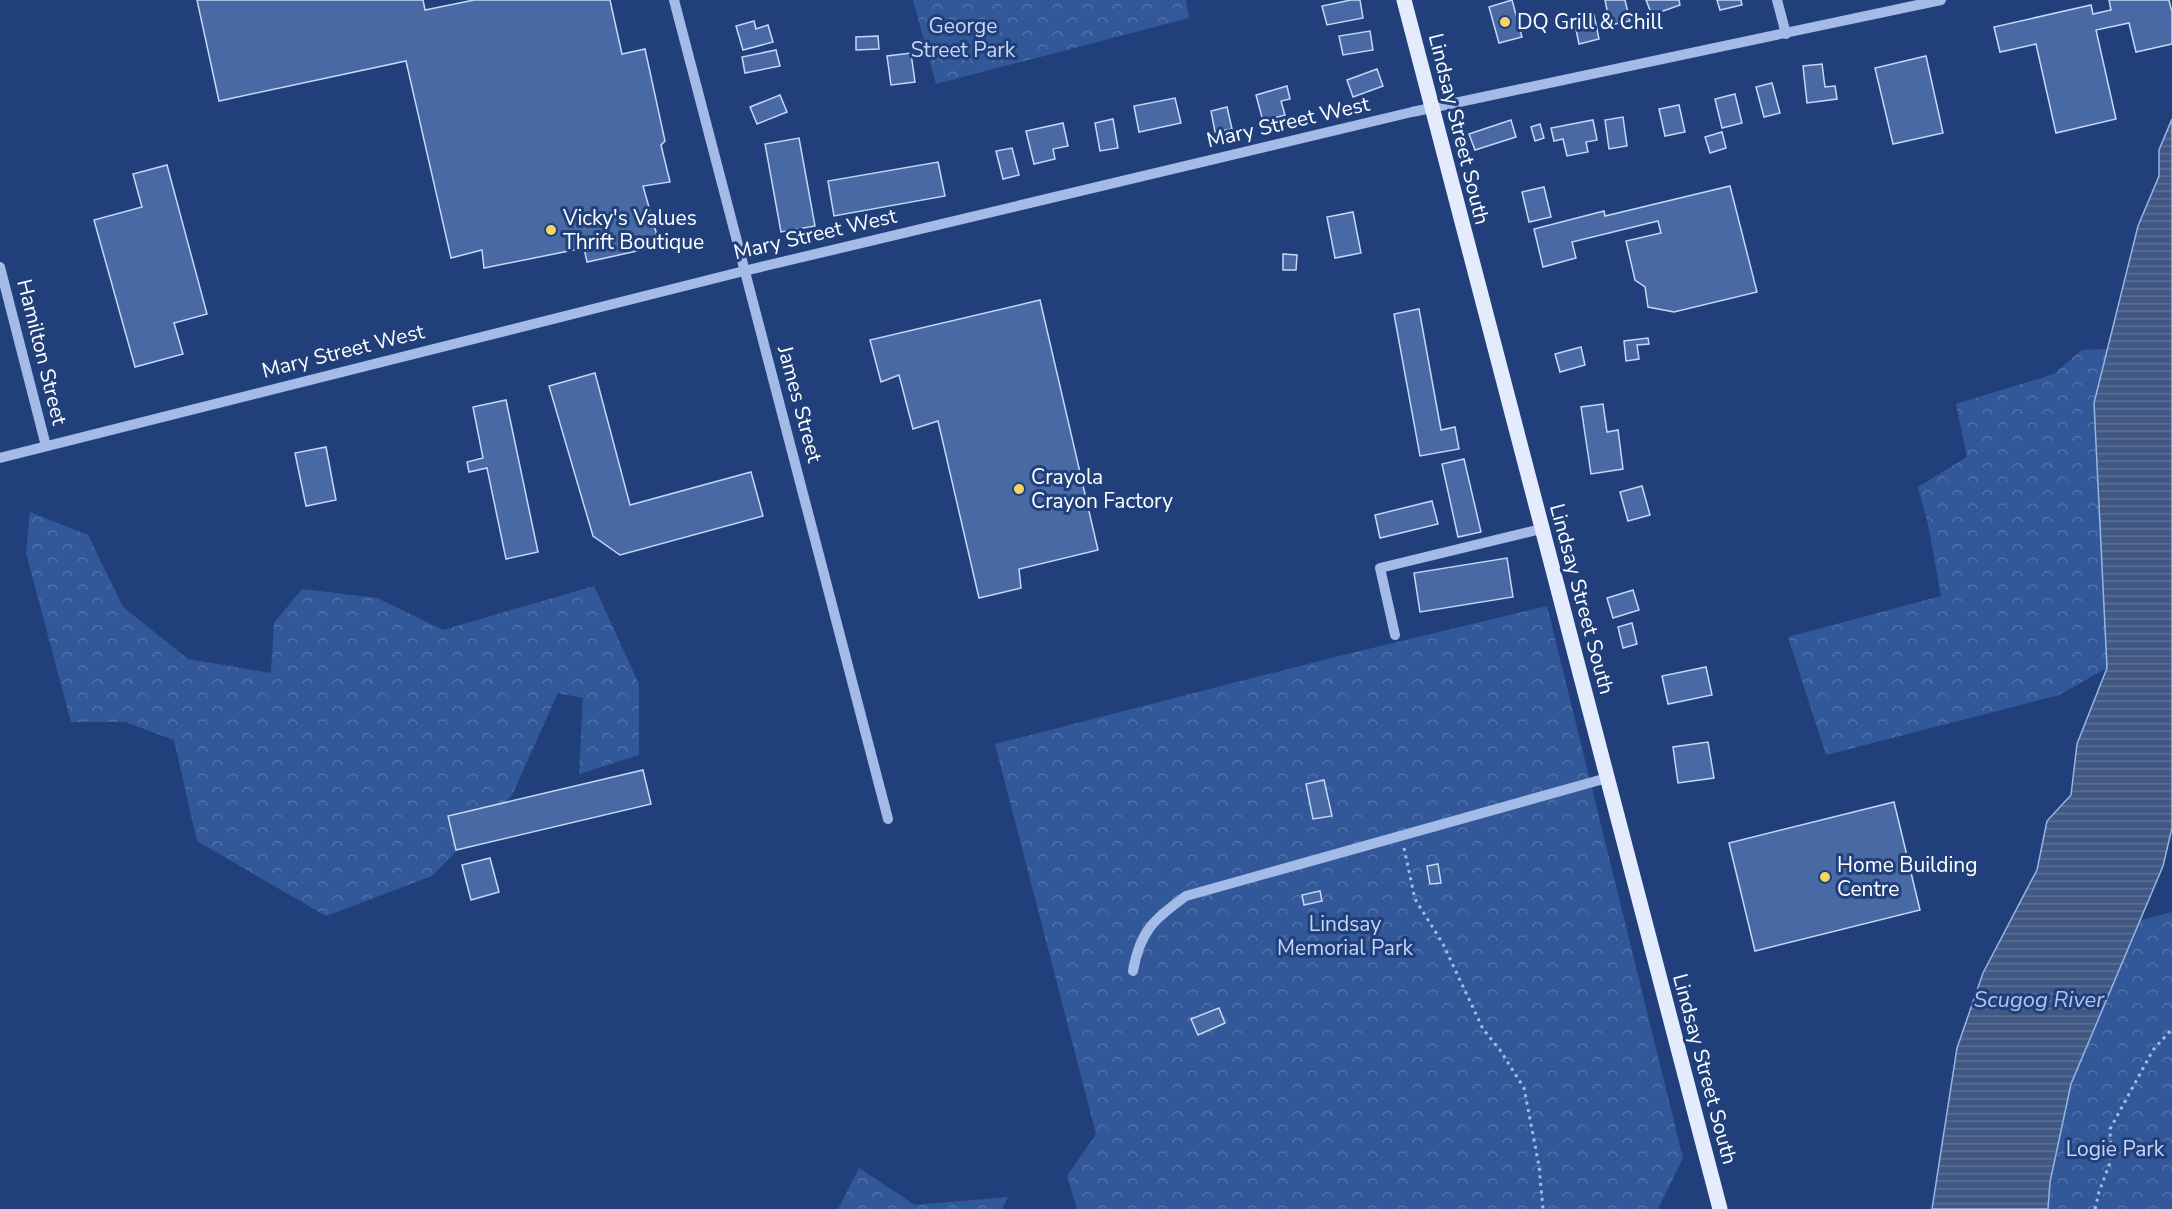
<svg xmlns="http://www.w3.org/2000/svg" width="2172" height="1209" font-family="'Nunito Sans',sans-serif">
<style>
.forest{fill:url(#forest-crowns)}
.water{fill:url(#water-rules);stroke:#96b5e7;stroke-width:1.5}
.building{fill:#4969a4;stroke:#c6d7f5;stroke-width:1.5}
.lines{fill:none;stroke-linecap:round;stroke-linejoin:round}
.path{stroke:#a3bbe6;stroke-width:3;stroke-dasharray:3 4.5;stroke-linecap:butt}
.minor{stroke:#a3bbe6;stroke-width:10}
.major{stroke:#e4ebfd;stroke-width:15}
.poi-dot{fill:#f3d664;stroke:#21407b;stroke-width:2}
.labels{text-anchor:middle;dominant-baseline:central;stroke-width:6;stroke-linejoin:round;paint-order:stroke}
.poi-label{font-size:21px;fill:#fff;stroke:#21407b;text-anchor:start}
.park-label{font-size:21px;fill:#c6d7f5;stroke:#21407b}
.street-label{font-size:21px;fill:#fff;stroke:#21407b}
.water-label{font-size:22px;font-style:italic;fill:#aec5ee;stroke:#21407b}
</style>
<defs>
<pattern id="forest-crowns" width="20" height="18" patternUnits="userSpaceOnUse" patternTransform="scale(1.5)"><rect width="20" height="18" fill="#335899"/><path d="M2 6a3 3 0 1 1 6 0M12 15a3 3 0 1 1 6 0" fill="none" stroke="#5271a8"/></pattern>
<pattern id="water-rules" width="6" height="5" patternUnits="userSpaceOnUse" patternTransform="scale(1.5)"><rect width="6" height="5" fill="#415884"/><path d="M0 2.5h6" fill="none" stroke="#5e7196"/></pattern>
</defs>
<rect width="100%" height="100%" fill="#21407b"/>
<g class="forest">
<polygon points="913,0 1186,0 1189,18 936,84"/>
<polygon points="2107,349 2094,403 2107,668 2059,695 1826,755 1788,637 1941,596 1928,524 1918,487 1967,457 1956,404 2054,374 2082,350"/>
<polygon points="30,512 88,535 123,607 188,659 271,673 274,623 302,589 377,598 443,630 594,586 639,684 639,755 579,774 583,698 558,693 512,795 432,876 326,916 197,841 174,740 125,722 71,722 26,553"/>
<polygon points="1547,606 1683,1158 1658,1209 1077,1209 1067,1176 1096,1134 995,744 1335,657"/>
<polygon points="2172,912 2172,1209 2048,1209 2050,1182 2071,1084 2141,920"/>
<polygon points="859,1168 915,1205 1008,1197 1002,1209 838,1209"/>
</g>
<polygon class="water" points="2172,119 2172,828 2163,866 2071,1084 2050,1182 2048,1209 1932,1209 1957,1048 1983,973 2037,870 2047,821 2071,795 2077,744 2107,668 2094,403 2138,226 2159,176 2159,150"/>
<g class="building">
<polygon points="197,0 423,0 425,10 474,0 610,0 622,54 645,49 665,141 661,145 670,182 643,186 660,246 587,262 584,248 484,268 482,250 451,258 406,61 219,101"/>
<polygon points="1351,0 1360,0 1363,18 1327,25 1322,6"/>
<polygon points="1512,0 1522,37 1499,43 1489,7"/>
<polygon points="1605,0 1625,0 1630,21 1610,25"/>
<polygon points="1646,0 1679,0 1680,5 1652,15"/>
<polygon points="1717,0 1741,0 1742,5 1720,10"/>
<polygon points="2109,0 2169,0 2172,12 2172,44 2136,52 2129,23 2096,30 2116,119 2056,133 2036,44 2000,52 1994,27 2091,5 2093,14 2111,10"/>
<polygon points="1594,15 1599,39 1579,44 1574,20"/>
<polygon points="754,21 756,29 768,25 773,42 743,50 736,26"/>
<polygon points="1370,31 1373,50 1343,55 1339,36"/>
<polygon points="878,36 879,49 856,50 856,37"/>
<polygon points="776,50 780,66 745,73 742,57"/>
<polygon points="911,53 915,82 891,85 887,56"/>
<polygon points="1926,56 1943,133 1893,144 1875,68"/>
<polygon points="1822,64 1825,87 1835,86 1837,99 1807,103 1803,66"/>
<polygon points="1377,69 1383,86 1353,97 1347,80"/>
<polygon points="1772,83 1780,113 1764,117 1756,87"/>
<polygon points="1287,86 1290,99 1281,101 1285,115 1263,121 1256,95"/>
<polygon points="1735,94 1742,123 1722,128 1715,99"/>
<polygon points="780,95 787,112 757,124 750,107"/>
<polygon points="1175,98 1181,123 1139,132 1134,106"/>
<polygon points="1679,105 1685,132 1665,136 1659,109"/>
<polygon points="1227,107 1232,129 1215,132 1211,111"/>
<polygon points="1623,117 1627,146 1609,149 1605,120"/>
<polygon points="1113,119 1118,148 1100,151 1095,123"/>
<polygon points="1511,120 1516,137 1475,150 1469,134"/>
<polygon points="1593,120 1597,140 1586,142 1588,152 1567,156 1563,139 1554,141 1551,128"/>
<polygon points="1063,123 1068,146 1053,149 1055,159 1034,164 1026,131"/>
<polygon points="1540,124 1544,138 1535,141 1531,127"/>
<polygon points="1722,132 1726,148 1710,153 1705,137"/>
<polygon points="799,138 815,226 781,232 765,144"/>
<polygon points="1012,148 1019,175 1003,179 996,151"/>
<polygon points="938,162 945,196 834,216 828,181"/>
<polygon points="167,165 207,314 174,323 183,354 135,367 94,220 142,207 133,174"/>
<polygon points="1730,186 1757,292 1674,312 1648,307 1645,287 1635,280 1626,241 1661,233 1658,221 1572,242 1576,258 1543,267 1534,229 1604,211 1605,216"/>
<polygon points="1544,187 1551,217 1529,222 1522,192"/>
<polygon points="1353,212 1361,253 1335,258 1327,217"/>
<polygon points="1283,254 1297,255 1296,270 1283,270"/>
<polygon points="1040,300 1098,550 1019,569 1021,588 979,598 938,421 913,429 899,375 881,382 870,340"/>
<polygon points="1419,309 1441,430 1455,427 1459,449 1420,456 1394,314"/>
<polygon points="1648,338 1649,344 1637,345 1639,359 1626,361 1624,341"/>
<polygon points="1581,347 1585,365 1560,372 1555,354"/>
<polygon points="595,373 630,505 751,472 763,516 620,555 593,536 549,386"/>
<polygon points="506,400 538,552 506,559 487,468 469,472 467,462 483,458 473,407"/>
<polygon points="1603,404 1607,432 1618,430 1623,469 1591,474 1581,407"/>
<polygon points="326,447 336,500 306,506 295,453"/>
<polygon points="1464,459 1481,532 1458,537 1442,464"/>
<polygon points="1642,486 1650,515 1628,521 1620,492"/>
<polygon points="1432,501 1438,524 1380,538 1375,515"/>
<polygon points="1507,558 1513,597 1420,612 1414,573"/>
<polygon points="1633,590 1639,610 1613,618 1607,598"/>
<polygon points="1632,623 1637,644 1623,648 1618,627"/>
<polygon points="1706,667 1712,695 1668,704 1662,676"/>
<polygon points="1708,742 1714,778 1678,783 1673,747"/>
<polygon points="643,770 651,804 456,850 448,816"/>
<polygon points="1324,780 1332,816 1313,819 1306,784"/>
<polygon points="1894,802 1920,910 1755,951 1729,843"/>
<polygon points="490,858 499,892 471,900 462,865"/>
<polygon points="1438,864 1441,883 1430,884 1427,866"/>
<polygon points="1320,891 1322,901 1304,905 1302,895"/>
<polygon points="1219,1008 1225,1023 1198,1035 1191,1019"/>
</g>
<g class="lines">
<g class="path">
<polyline points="1404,848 1415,899 1443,944 1483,1029 1500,1050 1524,1088 1539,1166 1543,1209"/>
<polyline points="2095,1209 2099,1192 2111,1160 2110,1129 2153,1050 2172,1029"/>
</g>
<g class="minor">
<polyline points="674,0 888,819"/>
<polyline points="1777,0 1786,34"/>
<polyline points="0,267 46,446"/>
<polyline points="0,458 744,271 1412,112 1941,0"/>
<polyline points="1395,635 1380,568 1541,529"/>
<path d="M1133,971C1140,931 1154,919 1186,896L1607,778"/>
</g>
<polyline class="major" points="1404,0 1720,1209"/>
</g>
<g class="poi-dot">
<circle cx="1505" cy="22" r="6"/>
<circle cx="551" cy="230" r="6"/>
<circle cx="1019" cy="489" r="6"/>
<circle cx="1825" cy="877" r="6"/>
</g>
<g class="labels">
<g class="poi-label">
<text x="1517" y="22">DQ Grill &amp; Chill</text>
<text x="563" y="218">Vicky's Values<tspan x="563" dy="24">Thrift Boutique</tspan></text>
<text x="1031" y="477">Crayola<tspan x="1031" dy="24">Crayon Factory</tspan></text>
<text x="1837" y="865">Home Building<tspan x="1837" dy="24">Centre</tspan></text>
</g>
<g class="park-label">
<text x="963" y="26">George<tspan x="963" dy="24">Street Park</tspan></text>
<text x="1345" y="924">Lindsay<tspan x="1345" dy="24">Memorial Park</tspan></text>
<text x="2115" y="1149">Logie Park</text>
</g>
<g class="street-label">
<text transform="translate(1288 122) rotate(-13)">Mary Street West</text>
<text transform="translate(1459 129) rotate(76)">Lindsay Street South</text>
<text transform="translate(815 234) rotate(-13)">Mary Street West</text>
<text transform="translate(343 351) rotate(-14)">Mary Street West</text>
<text transform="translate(42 352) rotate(76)">Hamilton Street</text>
<text transform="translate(800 404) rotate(75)">James Street</text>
<text transform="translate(1582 599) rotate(75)">Lindsay Street South</text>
<text transform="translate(1705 1069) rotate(75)">Lindsay Street South</text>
</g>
<g class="water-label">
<text x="2039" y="1000">Scugog River</text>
</g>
</g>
</svg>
